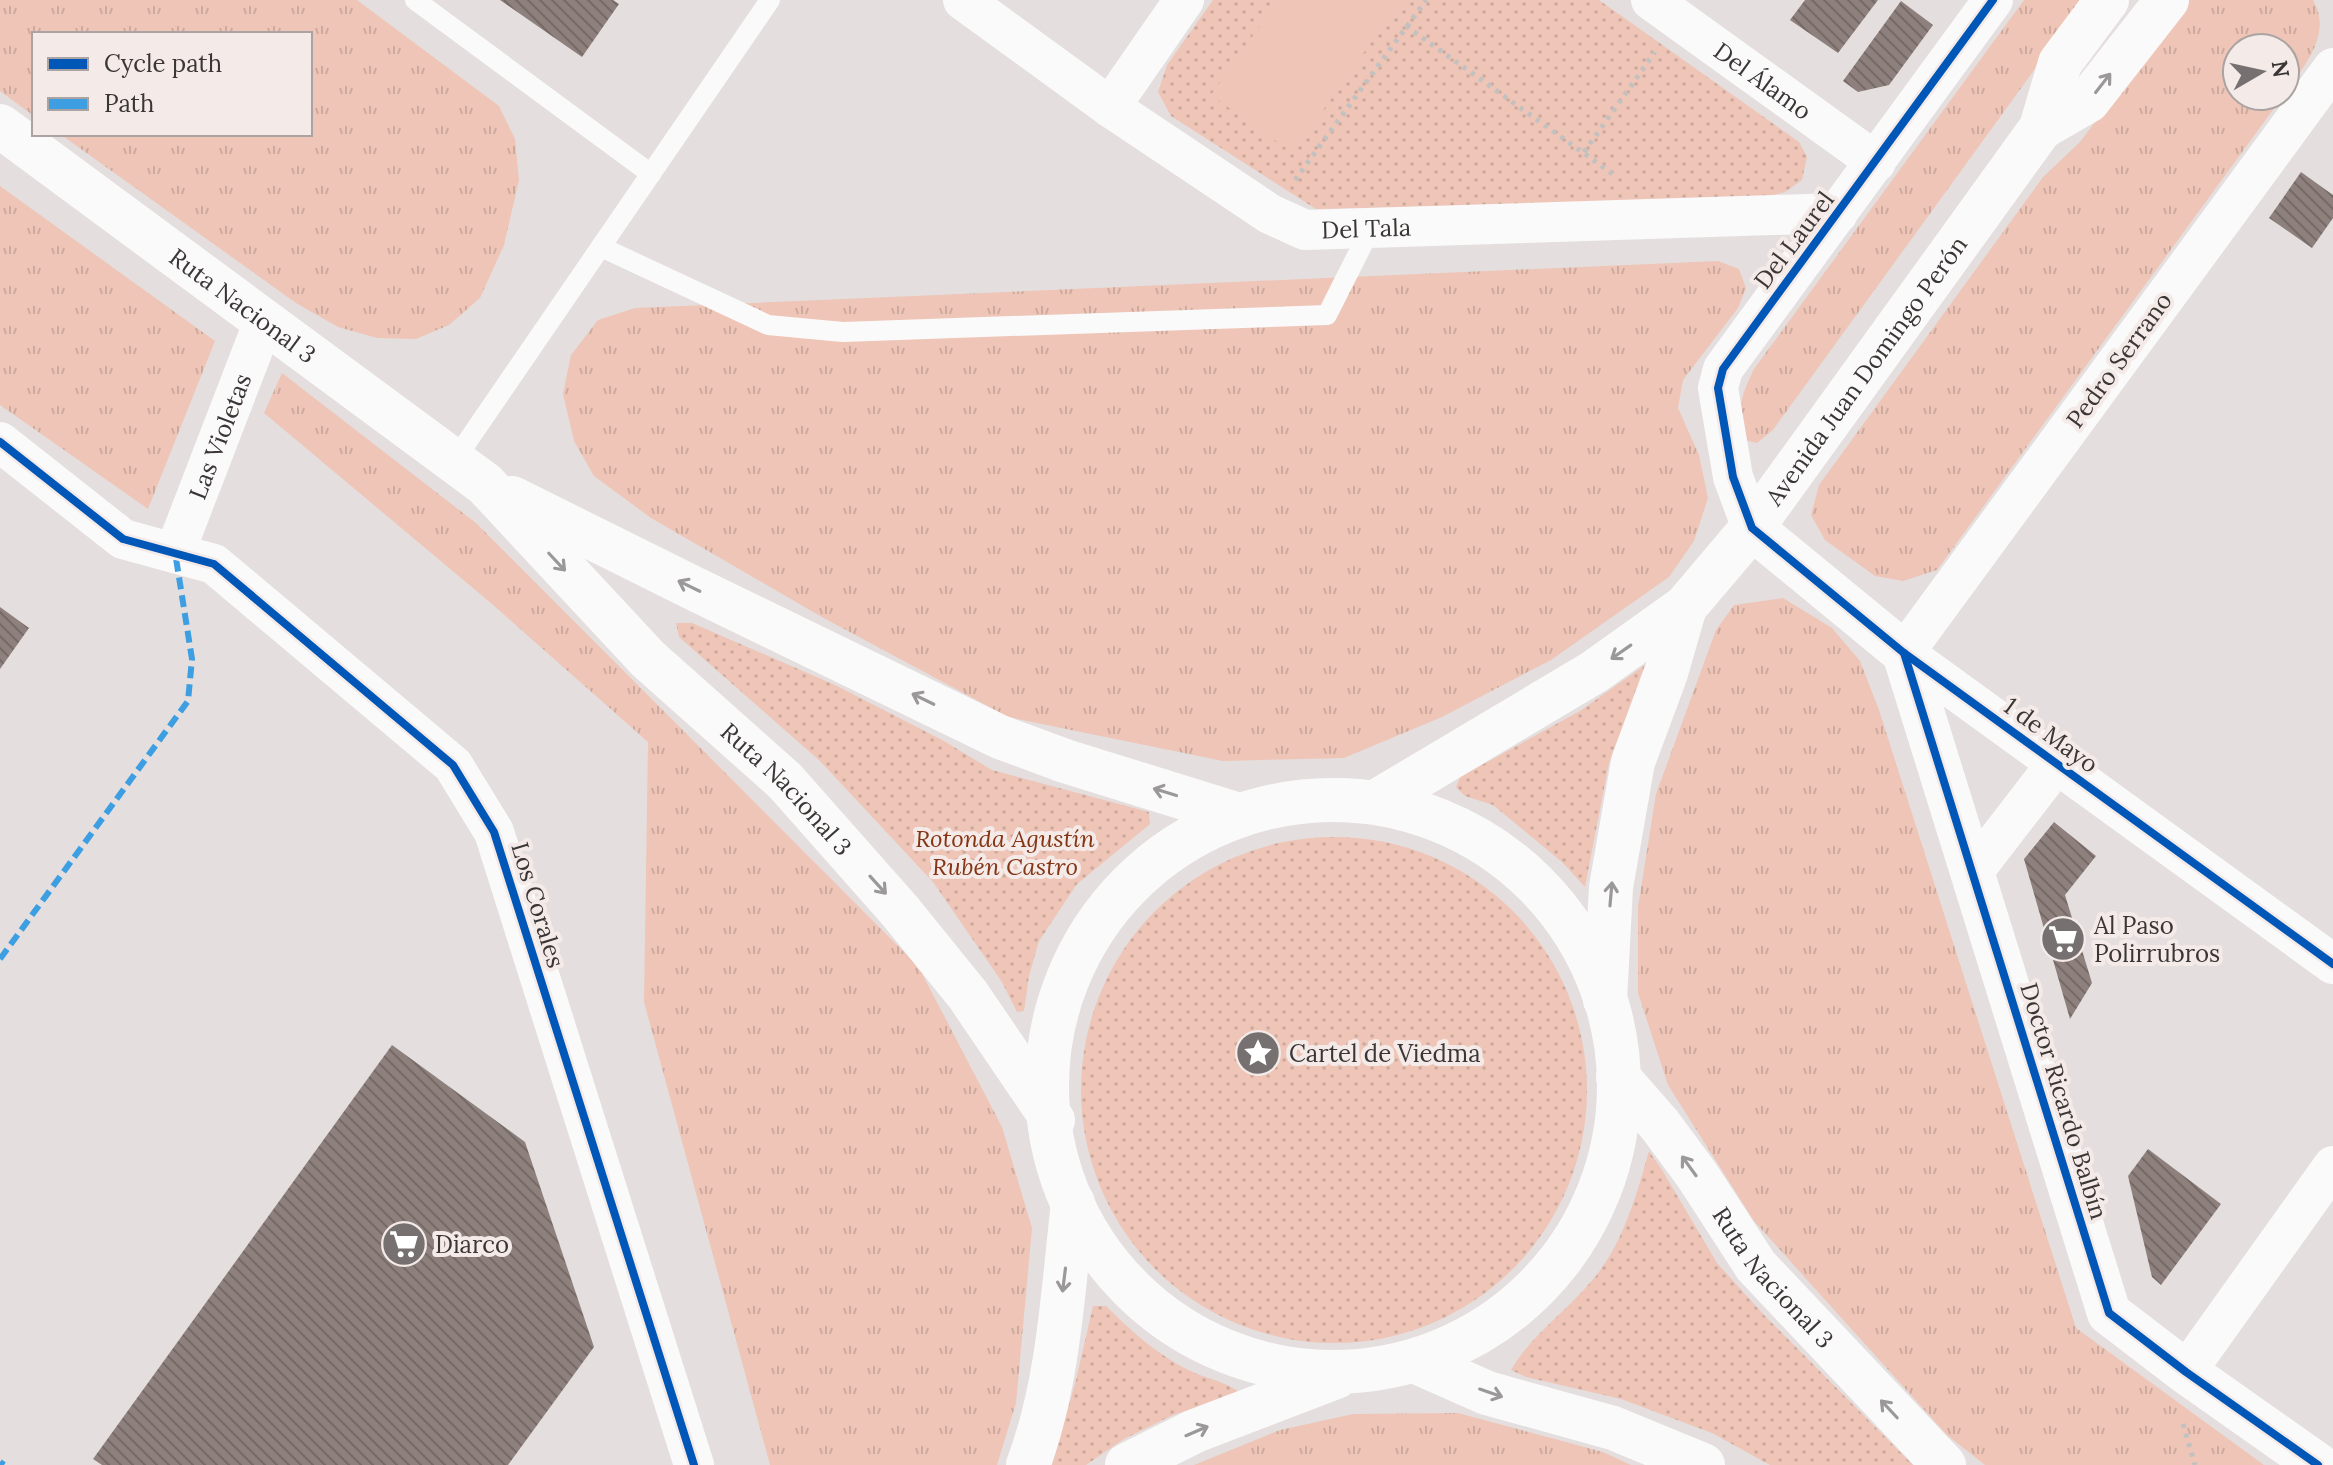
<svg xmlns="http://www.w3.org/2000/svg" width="2333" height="1465" font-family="Lora,serif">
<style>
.grass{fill:url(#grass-tufts)}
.park{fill:url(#park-dots)}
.pitch{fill:#eec5b7}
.building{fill:url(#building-back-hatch)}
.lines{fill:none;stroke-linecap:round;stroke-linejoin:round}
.path{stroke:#c3c1c0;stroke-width:5;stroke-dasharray:4 6;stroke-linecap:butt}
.service{stroke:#fbfafa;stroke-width:20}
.minor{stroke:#fbfafa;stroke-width:40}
.tertiary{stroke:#fbfafa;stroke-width:44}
.secondary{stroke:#fbfafa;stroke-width:44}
.trunk{stroke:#fbfafa;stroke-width:44}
.quiet{stroke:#3e9ee2;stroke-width:6;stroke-dasharray:12 6;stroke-linecap:butt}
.cycleway-casing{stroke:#f4ebe9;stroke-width:13}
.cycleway{stroke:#0057b8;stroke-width:8}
.oneway{stroke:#9a9898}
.labels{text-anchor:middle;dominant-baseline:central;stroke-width:8;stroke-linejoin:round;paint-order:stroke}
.street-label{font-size:24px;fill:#3a3635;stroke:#f4ebe9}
.park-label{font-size:24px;font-style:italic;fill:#853414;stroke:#f4ebe9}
.poi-label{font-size:24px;fill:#3a3635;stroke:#f4ebe9;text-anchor:start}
</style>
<defs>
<pattern id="grass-tufts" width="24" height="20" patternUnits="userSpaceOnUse" patternTransform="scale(2)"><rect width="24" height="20" fill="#eec5b7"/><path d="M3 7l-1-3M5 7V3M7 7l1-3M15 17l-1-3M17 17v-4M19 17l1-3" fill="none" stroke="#cdaa9e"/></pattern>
<pattern id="park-dots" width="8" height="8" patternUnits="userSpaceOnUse" patternTransform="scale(2)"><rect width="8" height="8" fill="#eec5b7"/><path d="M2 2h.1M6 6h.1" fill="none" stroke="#cdaa9e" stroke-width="1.8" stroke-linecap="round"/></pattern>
<pattern id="building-back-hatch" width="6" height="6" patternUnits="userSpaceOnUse" patternTransform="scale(2)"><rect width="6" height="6" fill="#8e807c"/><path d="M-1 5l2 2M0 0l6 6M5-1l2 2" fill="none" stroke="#756a66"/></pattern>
</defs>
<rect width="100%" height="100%" fill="#e4dfde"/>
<g class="grass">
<polygon points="0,0 357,0 499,106 515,139 519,180 504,245 480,298 449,325 416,339 377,338 338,327 296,303 60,134 310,134 310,34 34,34 34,116 0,91"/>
<path d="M2024,0H2085L1773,430L1757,443L1744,440C1737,408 1740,398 1754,369Z"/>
<path d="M2186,0H2313C2333,33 2304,67 2285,93V48H2237V96H2283L1937,570L1903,581L1875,576L1825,540L1811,515L1819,485L2043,177L2080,142Z"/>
<polygon points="0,186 215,341 148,509 0,405"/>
<polygon points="1718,261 1739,269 1746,288 1738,308 1683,380 1678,408 1699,455 1708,498 1694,541 1669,577 1551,660 1442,717 1344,758 1223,761 1008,717 820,616 651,518 594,476 574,441 563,394 571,355 598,320 635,308"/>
<polygon points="282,373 476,523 918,966 1002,1127 1032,1228 1016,1403 997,1465 770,1465 644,1002 648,742 492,604 264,413"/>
<polygon points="1783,598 1832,628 1860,661 1879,710 2076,1328 2264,1465 1985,1465 1947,1435 1754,1221 1668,1085 1638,993 1638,907 1656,794 1716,630 1734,605"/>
<polygon points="1458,1413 1603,1452 1631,1465 1194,1465 1280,1430 1353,1414"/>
</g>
<g class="park">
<polygon points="1213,0 1599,0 1799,142 1807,157 1802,180 1785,192 1759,199 1316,209 1171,116 1158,92 1167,65"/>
<polygon points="676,623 692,623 835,685 944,741 992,770 1149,812 1150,824 1077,884 1039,941 1029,976 1024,1011 1017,1012 1002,982 933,882 820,761 679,637"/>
<polygon points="1645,665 1609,763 1585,887 1562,862 1493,805 1465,796 1456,787 1460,777 1580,711"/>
<circle cx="1334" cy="1090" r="253"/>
<path d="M1649,1151L1662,1170L1717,1263L1763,1314L1913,1465H1770L1712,1433L1621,1399L1526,1377L1511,1370C1530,1337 1564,1313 1589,1284C1622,1248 1636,1197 1649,1151Z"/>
<path d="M1093,1306H1106C1132,1332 1161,1358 1195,1373C1211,1380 1227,1382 1240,1393L1173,1415L1124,1439L1086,1465H1052L1076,1380Z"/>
</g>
<polygon class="pitch" points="1278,0 1401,0 1293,153 1211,95"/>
<g class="building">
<polygon points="500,0 613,0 619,4 582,57"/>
<polygon points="1805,0 1878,0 1838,53 1790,20"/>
<polygon points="1901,1 1933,25 1889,85 1858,92 1843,81"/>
<polygon points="2301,172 2333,195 2333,218 2312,248 2269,218"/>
<polygon points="0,607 29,628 0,669"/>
<polygon points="2054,822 2096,856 2065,895 2092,983 2070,1019 2024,859"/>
<polygon points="392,1045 525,1142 594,1347 508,1465 102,1465 93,1459"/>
<polygon points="2148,1149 2221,1204 2161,1285 2152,1277 2128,1176"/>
</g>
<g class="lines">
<g class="path">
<polyline points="1406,26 1617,177"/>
<polyline points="1584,152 1655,52"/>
<polyline points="1295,180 1426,0"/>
<polyline points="2183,1424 2195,1465"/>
</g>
<g class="service">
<polyline points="415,0 651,174"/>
<polyline points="601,247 768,325 843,332 1327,315 1371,228"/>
<polyline points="454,461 770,0"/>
</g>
<g class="minor">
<path id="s1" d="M963,0L1110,107L1270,214L1305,230L1838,213"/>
<path id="s2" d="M1651,0L1876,162"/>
<polyline points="2333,68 1904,653 2333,964"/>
<polyline points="1110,107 1184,0"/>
<polyline points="0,442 123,539 214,564 453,765 494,832 694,1465"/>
<polyline points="1752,528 1733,477 1718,388 1723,369 1993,0"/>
<path id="s3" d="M175,552L264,321"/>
<polyline points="1973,872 2057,763"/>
<polyline points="2186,1372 2333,1166"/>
</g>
<polyline class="tertiary" points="1752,528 1904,653 2109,1313 2186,1372 2318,1465"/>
<g class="secondary">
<polyline points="2041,128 2088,101 2167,0"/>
<path id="s4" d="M1379,800L1594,672L1685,607L1752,528L2041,128L2060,63L2107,0"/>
<polyline points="1605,1000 1611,887 1633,762 1666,673 1685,607"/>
<path d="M1028,1465C1059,1383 1063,1289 1073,1203"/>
<polyline points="1127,1465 1195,1431 1336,1377"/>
</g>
<g class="trunk">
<path id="s5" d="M0,126L485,484L648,659L785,781L900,911L968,995L1053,1120"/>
<polyline points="512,498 693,588 1000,737 1065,761 1239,815"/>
<circle cx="1333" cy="1086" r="286"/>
<path id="s6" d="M1618,1077L1660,1125L1697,1175L1756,1266L1944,1465"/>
<polyline points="1419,1363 1487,1393 1613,1428 1703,1465"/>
</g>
<g class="quiet">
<polyline points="0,959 188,701 192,659 175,552"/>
<polyline points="0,1462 4,1465"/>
</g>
<g class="cycleway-casing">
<g id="cycleway">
<polyline points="1993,0 1723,369 1718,388 1733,477 1752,528 1904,653 2333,964"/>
<polyline points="0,442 123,539 214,564 453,765 494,832 694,1465"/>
<polyline points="1904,653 2109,1313 2186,1372 2318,1465"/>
</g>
</g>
<use href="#cycleway" class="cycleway"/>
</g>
<defs><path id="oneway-shaft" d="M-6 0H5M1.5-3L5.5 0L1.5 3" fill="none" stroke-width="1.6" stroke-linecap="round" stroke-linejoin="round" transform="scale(2)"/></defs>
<g class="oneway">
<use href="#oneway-shaft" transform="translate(2103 83) rotate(-52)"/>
<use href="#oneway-shaft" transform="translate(557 562) rotate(47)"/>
<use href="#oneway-shaft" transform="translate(689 586) rotate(-154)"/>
<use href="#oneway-shaft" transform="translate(1621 652) rotate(145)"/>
<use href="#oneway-shaft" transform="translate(923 699) rotate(-154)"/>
<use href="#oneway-shaft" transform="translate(1165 792) rotate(-163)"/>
<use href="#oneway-shaft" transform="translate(878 885) rotate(48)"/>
<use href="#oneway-shaft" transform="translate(1611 894) rotate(-85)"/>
<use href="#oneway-shaft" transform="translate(1689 1166) rotate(-126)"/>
<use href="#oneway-shaft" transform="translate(1064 1280) rotate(97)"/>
<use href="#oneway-shaft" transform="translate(1491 1393) rotate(19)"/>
<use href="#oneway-shaft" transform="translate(1889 1409) rotate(-133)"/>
<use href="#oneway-shaft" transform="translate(1197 1431) rotate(-23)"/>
</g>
<defs>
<g id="supermarket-disc" transform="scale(2.3)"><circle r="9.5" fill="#767170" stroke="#f4ebe9"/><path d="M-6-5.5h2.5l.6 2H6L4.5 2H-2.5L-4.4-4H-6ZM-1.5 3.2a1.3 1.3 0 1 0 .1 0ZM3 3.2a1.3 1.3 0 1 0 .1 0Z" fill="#fff"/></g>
<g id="sight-disc" transform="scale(2.3)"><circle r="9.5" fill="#767170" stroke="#f4ebe9"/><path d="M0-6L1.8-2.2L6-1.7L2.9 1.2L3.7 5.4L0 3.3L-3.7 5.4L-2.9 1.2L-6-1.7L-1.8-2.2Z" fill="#fff"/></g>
</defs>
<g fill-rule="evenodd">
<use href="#supermarket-disc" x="2063" y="939"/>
<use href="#sight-disc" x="1258" y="1053"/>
<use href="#supermarket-disc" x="404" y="1244"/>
</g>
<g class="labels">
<g class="street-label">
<text stroke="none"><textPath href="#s2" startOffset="138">Del Álamo</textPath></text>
<text stroke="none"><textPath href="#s1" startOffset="474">Del Tala</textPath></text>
<text transform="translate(1794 240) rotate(-53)">Del Laurel</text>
<text stroke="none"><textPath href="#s5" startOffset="302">Ruta Nacional 3</textPath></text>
<text transform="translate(2119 360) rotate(-54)">Pedro Serrano</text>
<text stroke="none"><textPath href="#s4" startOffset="660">Avenida Juan Domingo Perón</textPath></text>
<text stroke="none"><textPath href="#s3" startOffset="124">Las Violetas</textPath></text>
<text transform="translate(2051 735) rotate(36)">1 de Mayo</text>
<text stroke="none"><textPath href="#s5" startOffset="1032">Ruta Nacional 3</textPath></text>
<text transform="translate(538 905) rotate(73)">Los Corales</text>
<text transform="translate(2064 1101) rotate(73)">Doctor Ricardo Balbín</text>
<text stroke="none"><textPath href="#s6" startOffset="254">Ruta Nacional 3</textPath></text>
</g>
<g class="park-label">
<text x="1005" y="838">Rotonda Agustín<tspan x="1005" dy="28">Rubén Castro</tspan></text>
</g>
<g class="poi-label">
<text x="2094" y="925">Al Paso<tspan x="2094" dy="28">Polirrubros</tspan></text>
<text x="1289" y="1053">Cartel de Viedma</text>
<text x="435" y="1244">Diarco</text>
</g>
</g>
<rect x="32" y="32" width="280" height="104" fill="#f4ebe9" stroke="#aaa3a1" stroke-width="2"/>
<rect x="48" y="58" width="40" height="12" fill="#0057b8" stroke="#aaa3a1" stroke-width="2"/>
<text x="104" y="72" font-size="24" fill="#3a3635">Cycle path</text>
<rect x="48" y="98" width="40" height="12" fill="#3e9ee2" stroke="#aaa3a1" stroke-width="2"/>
<text x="104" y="112" font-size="24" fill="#3a3635">Path</text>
<g transform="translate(2261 72) rotate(81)"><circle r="38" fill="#f4ebe9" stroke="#aaa3a1" stroke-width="2"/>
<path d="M0-6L14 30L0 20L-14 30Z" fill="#767170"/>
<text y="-12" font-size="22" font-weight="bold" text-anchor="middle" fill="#3a3635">N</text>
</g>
</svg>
